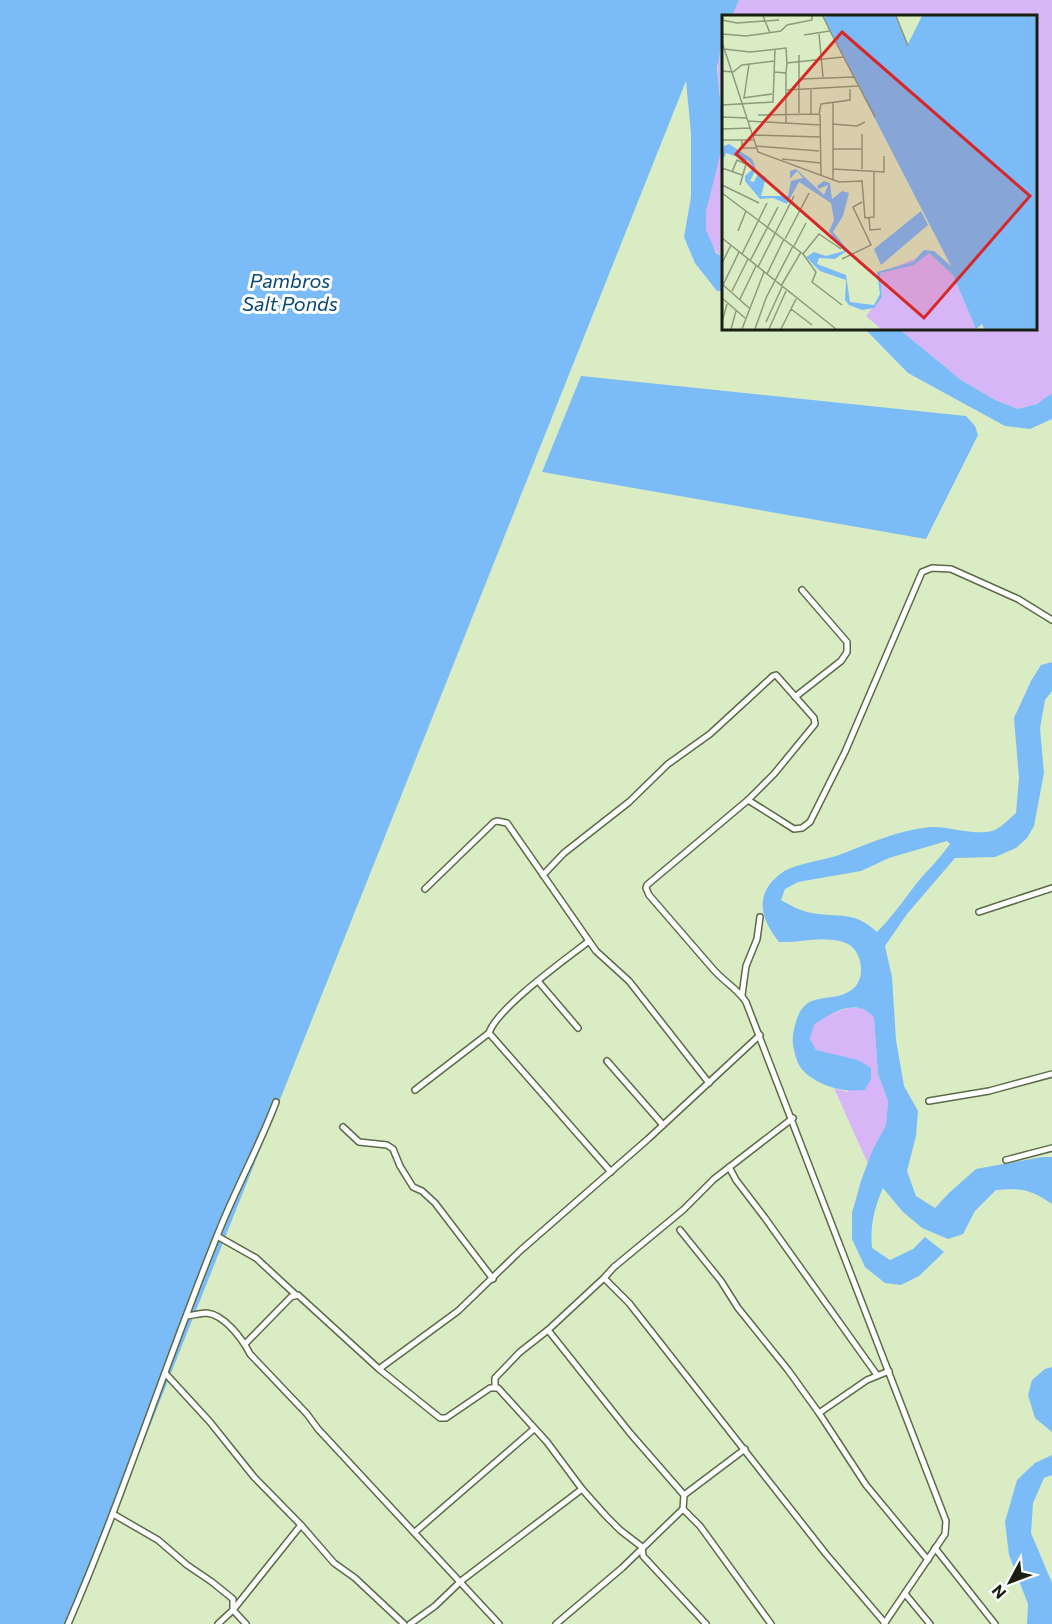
<svg xmlns="http://www.w3.org/2000/svg" width="1052" height="1624" font-family="Commissioner,sans-serif">
<style>
.green{fill:#d7b6f7}
.water{fill:#7bbbf7;fill-rule:evenodd}
.lines{fill:none;stroke-linecap:round;stroke-linejoin:round}
.street-casing{stroke:#5b6b47;stroke-width:8}
.street{stroke:#fff;stroke-width:5}
.labels{text-anchor:middle;dominant-baseline:central;stroke-width:6;stroke-linejoin:round;paint-order:stroke}
.water-label{font-size:20px;font-style:italic;fill:#064776;stroke:#fff}
.inset-road{fill:none;stroke:#8d9a7c;stroke-width:1.5}
.view{fill:#d62828;fill-opacity:0.15;stroke:#d62828;stroke-width:3}
.inset-edge{fill:none;stroke:#1a2011;stroke-width:3}
</style>
<rect width="100%" height="100%" fill="#daecc3"/>
<g class="green">
<polygon points="739,0 1052,0 1052,393 1037,404 1018,409 995,400 961,380 899,329 1036,328 1036,16 732,16"/>
<path d="M723,35V257C714,252 707,238 706,227C703,193 723,161 723,127C723,97 711,64 723,35Z"/>
<polygon points="848,1008 862,1008 874,1017 878,1074 888,1101 886,1125 873,1149 868,1164 834,1088 848,1092 834,1056 816,1050 810,1040 813,1025 830,1014"/>
</g>
<g class="water">
<polygon points="0,0 739,0 732,16 724,16 723,35 717,68 723,127 721,151 706,211 706,230 716,253 723,257 723,291 717,291 695,263 684,237 691,197 691,133 686,81 71,1624 0,1624"/>
<polygon points="865,329 899,329 961,380 995,400 1018,409 1037,404 1052,393 1052,419 1030,429 1005,426 908,373"/>
<polygon points="581,376 966,416 975,426 978,435 926,539 542,472"/>
<path d="M1052,662V691L1045,700L1040,728L1044,773L1034,826L1027,838L1016,848L995,857L955,858L907,914L885,946L892,977L896,1040L904,1086L918,1111L916,1136L907,1171L916,1196L935,1208L949,1193L976,1169L1042,1157H1052V1204C1029,1189 1023,1188 996,1190L975,1211L963,1234L948,1239L922,1228L902,1211L883,1188C874,1208 870,1226 872,1248L890,1260L913,1249L925,1237L944,1252L919,1276L901,1285L885,1283L865,1267L852,1239V1213L861,1181L873,1149L886,1125L888,1101L878,1074L874,1017C871,1015 866,1010 863,1009C846,1003 826,1016 814,1025L810,1039L816,1050L858,1060L871,1068V1079L865,1090C844,1092 826,1088 809,1076C798,1068 795,1057 793,1044C792,1036 794,1029 796,1022C806,986 834,1007 855,987C865,976 862,955 851,946C848,943 838,940 833,940C815,937 797,943 779,942C760,918 753,893 783,872C794,864 825,860 839,855C870,843 898,830 931,827C949,826 978,837 995,830C1002,827 1010,818 1016,813L1019,778L1014,718L1031,681L1041,665ZM947,841L950,844C939,860 924,873 913,888C900,905 892,917 877,932C853,910 840,918 811,913C800,911 790,905 781,900L785,889L798,882L861,871L889,858Z"/>
<polygon points="1052,1367 1052,1432 1035,1418 1028,1395 1032,1380 1045,1369"/>
<polygon points="1052,1455 1052,1475 1044,1478 1033,1503 1031,1533 1052,1583 1052,1624 1027,1624 1028,1604 1009,1555 1005,1522 1017,1480 1035,1463"/>
</g>
<g class="lines">
<g class="street-casing">
<g id="street">
<polyline points="795,697 841,661 847,652 847,642 802,590"/>
<polyline points="748,800 794,829 802,828 810,822 845,752 922,572 932,568 951,569 1018,599 1052,620"/>
<path d="M543,875L564,853L629,802L668,764L710,734L773,676L776,675L814,718L815,724L774,774L748,800L647,885L646,888L649,895L713,969C723,981 738,989 746,1002L946,1521L945,1534L884,1624"/>
<polyline points="425,889 494,822 497,821 507,823 596,951 629,981 709,1083"/>
<polyline points="979,912 1052,888"/>
<polyline points="538,981 578,1028"/>
<polyline points="742,995 746,966 757,939 760,917"/>
<polyline points="489,1033 611,1172"/>
<polyline points="607,1061 663,1125"/>
<path d="M415,1090L489,1033C497,1008 566,959 589,941"/>
<polyline points="929,1101 989,1091 1052,1074"/>
<polyline points="343,1127 359,1142 387,1145 393,1149 400,1166 413,1187 422,1191 435,1203 493,1279"/>
<polyline points="1006,1160 1052,1148"/>
<polyline points="729,1167 736,1180 765,1218 877,1375"/>
<polyline points="680,1230 721,1281 738,1308 788,1370 819,1413 866,1485 928,1560"/>
<polyline points="217,1236 256,1258 296,1295"/>
<polyline points="604,1278 629,1303 826,1554 885,1623"/>
<path d="M187,1316C194,1315 201,1313 207,1313C225,1315 243,1340 250,1354L307,1414L318,1429L499,1624"/>
<polyline points="548,1330 630,1433 684,1495 683,1509 622,1568 556,1624"/>
<polyline points="245,1344 291,1297 298,1295 379,1369 440,1418 446,1418 490,1388 498,1388 547,1442 582,1489 606,1516 620,1530 642,1547 643,1556 706,1624"/>
<polyline points="379,1369 458,1311 521,1250 648,1139 760,1035"/>
<polyline points="165,1373 210,1422 254,1477 301,1525 334,1563 355,1578 404,1624"/>
<polyline points="495,1387 495,1378 520,1352 548,1330 604,1278 614,1267 683,1210 714,1179 793,1118"/>
<polyline points="819,1413 867,1380 889,1371"/>
<polyline points="684,1495 745,1449"/>
<polyline points="683,1509 700,1526 771,1624"/>
<polyline points="113,1514 158,1540 187,1565 212,1582 233,1599 233,1610 246,1624"/>
<polyline points="415,1532 534,1429"/>
<polyline points="935,1548 995,1624"/>
<polyline points="906,1595 930,1624"/>
<path d="M68,1624C123,1497 165,1365 217,1236C235,1190 259,1147 276,1102"/>
<polyline points="218,1624 233,1610 301,1525"/>
<polyline points="410,1624 435,1606 461,1581 582,1489"/>
</g>
</g>
<use href="#street" class="street"/>
</g>
<g class="labels">
<g class="water-label">
<text x="290" y="280">Pambros<tspan x="290" dy="23">Salt Ponds</tspan></text>
</g>
</g>
<g transform="translate(722 15)">
<rect width="315" height="315" fill="#daecc3"/>
<path d="M207,238L231,260L254,314H159L144,301L160,280L158,258Z" fill="#d7b6f7"/>
<path d="M105,1H174L186,29L200,1H315V314H262L260,309L254,314L231,260L207,238L192,250L158,258L160,282L152,293L140,295L127,290L123,285L124,265L98,256L84,242L92,237L104,241L122,236L107,216L112,205L109,188L77,167L65,189L51,183L38,184L23,166V161L32,153L27,146L4,138L0,147V132L7,129L30,144L34,154L28,166L32,167L36,159L44,162L39,181H66L69,166L81,163L75,156L68,164V156L74,154L102,180L106,170L97,174L95,171L102,166L108,168L110,184L120,176L127,178L121,201L111,217L126,235L113,244L97,243L95,249L124,260L128,287L152,290L158,279L155,257L191,247L202,235L212,236L229,251L101,3ZM199,196L206,210L159,250L152,234Z" fill="#7bbbf7"/>
<path class="inset-road" d="M41,1L48,18M174,1L186,31M0,5L15,8L57,5M108,16L153,102M0,19L24,21L59,16L65,10L90,5V1M97,19L101,62M82,20L108,16L101,1M0,27L36,137L117,167L140,166L143,203L152,202V156M2,34L28,37L64,33L65,48M0,56L11,57L20,50L53,46M52,57L64,58V108M64,58L65,48L121,42M79,64L132,62M65,75L136,71M21,83L50,79M22,83L27,49M111,87V165M0,90L51,87L53,34M77,98V40M89,99V75M98,99L99,160M36,100L97,99L99,89L128,85V74M0,102L25,103M26,106L99,110M110,109L135,111L143,107M0,114L28,113M31,120L99,122M0,125H31M20,125V133H34M34,131L97,136M111,134H139M60,144L99,148M0,153L20,160M111,154L162,157V141M140,154V119M10,157L15,145L24,149L18,170M0,170L37,188M0,178L81,239L94,257L90,267L120,290M147,203L148,215L159,214M16,216L24,196M0,223L114,314M63,224L87,178M72,231L84,208M20,239L45,188M81,239L97,219L119,234M120,244L149,230L131,192L140,187M28,246L56,192M0,248L9,230M36,252L72,181M45,259L62,224M0,269L27,293M1,270L17,237M59,271L79,237M10,276L26,244M0,283L23,303M18,284L34,251M69,294L90,310M0,307L5,289M44,307L60,272M9,314L14,296M20,314L42,257M33,314L44,283L71,231M47,314L64,276M59,314L74,284"/>
<path class="view" d="M120,17L308,181L202,303L14,139Z"/>
<rect width="315" height="315" class="inset-edge"/>
</g>
<g transform="translate(1010 1582) rotate(229)" stroke="#ffffff" stroke-width="4.5" paint-order="stroke">
<path d="M0-4.5L10 22L0 15L-10 22Z" fill="#1a2011"/>
<text y="-9" font-size="16" font-weight="bold" text-anchor="middle" fill="#1a2011">N</text>
</g>
</svg>
